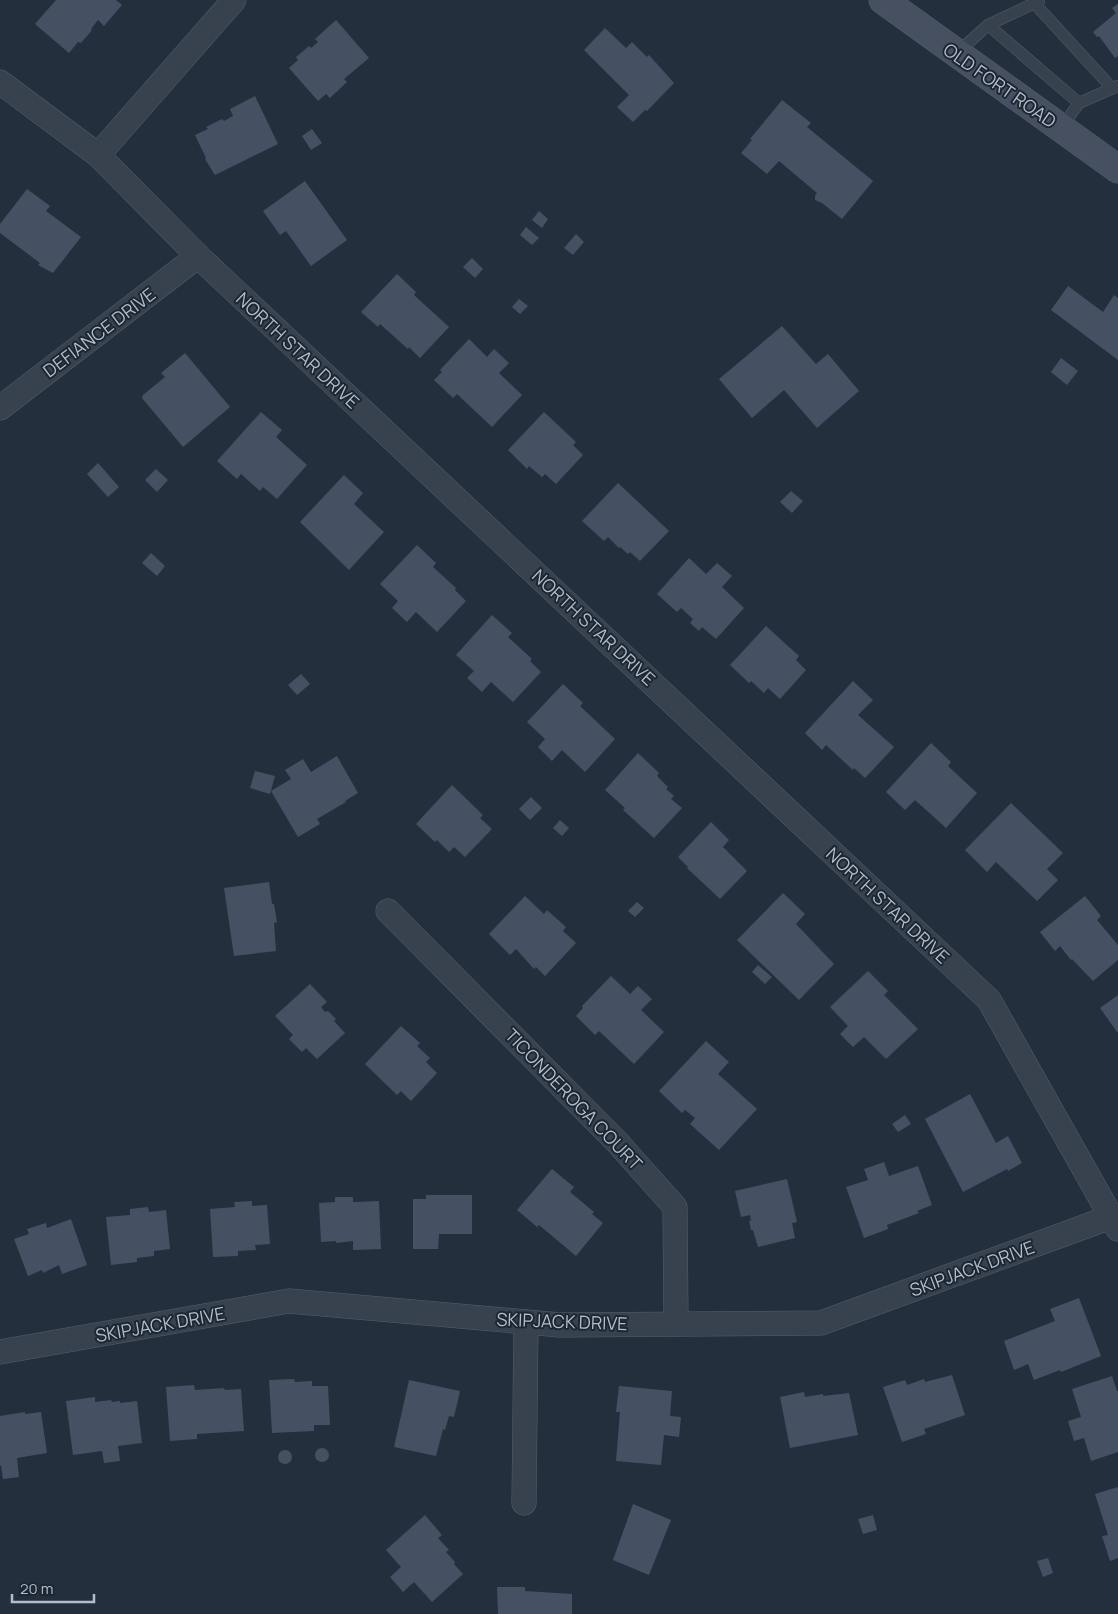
<svg xmlns="http://www.w3.org/2000/svg" width="1118" height="1614" font-family="Manrope,sans-serif">
<style>
.building{fill:#455162}
.lines{fill:none;stroke-linecap:round;stroke-linejoin:round}
.lane-casing{stroke:#565f6c;stroke-width:12}
.street-casing{stroke:#565f6c;stroke-width:25}
.secondary-casing{stroke:#565f6c;stroke-width:29}
.lane{stroke:#38414e;stroke-width:11}
.street{stroke:#38414e;stroke-width:24}
.secondary{stroke:#465061;stroke-width:28}
.labels{text-anchor:middle;dominant-baseline:central;stroke-width:4;stroke-linejoin:round;paint-order:stroke}
.street-label{font-size:18px;fill:#b4bcc9;stroke:#1d2633}
</style>
<rect width="100%" height="100%" fill="#242f3e"/>
<g class="building">
<polygon points="56,0 116,0 122,5 104,26 98,20 91,29 92,30 81,43 78,42 69,53 35,24"/>
<polygon points="1118,4 1118,56 1115,58 1099,36 1097,37 1093,32 1116,13 1112,8"/>
<polygon points="336,20 369,58 344,79 347,82 330,98 326,94 318,101 289,68 298,60 296,57 309,46 311,48 318,42 315,39"/>
<polygon points="605,28 626,48 632,42 647,57 649,55 674,83 647,111 645,110 633,122 617,107 629,95 584,50"/>
<polygon points="255,96 278,144 215,175 205,159 206,158 195,135 208,129 206,127 222,119 224,121 233,116 230,109"/>
<polygon points="782,100 811,123 807,127 873,181 842,219 822,203 815,200 815,196 817,193 779,161 767,174 741,153 752,140 750,139"/>
<polygon points="312,129 322,143 311,150 302,136"/>
<polygon points="305,181 347,240 311,266 286,231 280,235 263,211"/>
<polygon points="27,189 50,206 46,211 81,237 53,273 38,265 40,263 0,233 0,224"/>
<polygon points="539,211 548,219 542,228 532,220"/>
<polygon points="526,227 539,238 532,245 520,235"/>
<polygon points="576,234 584,242 573,255 564,248"/>
<polygon points="472,258 483,269 475,278 463,267"/>
<polygon points="397,274 416,292 414,295 449,327 420,358 409,347 408,349 380,324 378,327 361,312"/>
<polygon points="1068,286 1103,312 1114,295 1118,298 1118,360 1051,310"/>
<polygon points="519,299 528,306 520,314 512,307"/>
<polygon points="782,326 816,364 828,354 859,391 817,428 784,390 752,418 719,379"/>
<polygon points="469,339 487,357 494,349 509,363 499,373 522,395 492,427 457,394 453,398 434,380 442,372 440,370"/>
<polygon points="185,353 230,407 183,447 142,398 143,395 165,377 161,373"/>
<polygon points="1061,358 1078,371 1067,385 1051,372"/>
<polygon points="261,412 282,430 276,437 307,465 277,499 263,487 260,491 241,474 237,479 217,461"/>
<polygon points="544,412 576,442 573,445 583,455 556,484 545,474 542,477 529,466 527,469 508,450"/>
<polygon points="98,463 119,487 108,497 87,474"/>
<polygon points="156,469 168,480 157,492 145,480"/>
<polygon points="344,475 363,493 354,504 384,532 349,570 300,522"/>
<polygon points="618,483 669,531 640,561 630,552 628,554 620,547 619,548 608,537 604,541 582,521"/>
<polygon points="791,491 803,501 792,513 780,502"/>
<polygon points="417,545 436,563 433,567 456,588 455,590 466,601 437,632 416,612 407,622 392,608 398,601 380,584"/>
<polygon points="151,553 165,566 157,576 142,563"/>
<polygon points="689,558 706,574 717,563 732,576 722,587 744,608 716,639 702,627 699,631 690,623 693,619 681,608 677,612 657,594"/>
<polygon points="492,615 512,633 508,637 532,659 530,661 541,672 513,702 491,682 482,692 467,678 474,671 456,655"/>
<polygon points="766,626 799,656 796,660 806,670 780,699 768,688 764,693 751,681 749,683 730,665"/>
<polygon points="301,674 310,684 297,695 288,685"/>
<polygon points="853,681 873,700 858,715 894,747 865,778 854,768 853,770 826,745 822,750 805,733"/>
<polygon points="563,684 583,703 580,706 615,739 585,772 562,750 552,761 538,747 545,739 527,722"/>
<polygon points="931,743 951,762 948,766 977,793 946,828 915,800 905,810 886,792"/>
<polygon points="638,753 659,773 657,776 668,787 666,789 674,796 671,799 682,808 654,838 623,810 625,808 605,790"/>
<polygon points="337,756 358,793 345,801 346,802 317,819 320,824 298,837 271,791 291,779 285,770 303,759 311,772"/>
<polygon points="255,771 275,776 270,794 250,788"/>
<polygon points="452,785 483,815 480,818 492,829 465,857 454,847 449,852 437,840 435,842 416,824"/>
<polygon points="531,797 542,808 530,820 519,809"/>
<polygon points="1011,803 1063,853 1047,869 1058,880 1037,901 996,862 987,872 965,850"/>
<polygon points="560,820 569,828 562,836 553,828"/>
<polygon points="711,822 729,840 723,847 747,871 720,899 687,868 688,867 678,857"/>
<polygon points="269,882 272,904 274,904 277,922 274,923 276,951 234,956 224,888"/>
<polygon points="783,893 805,914 796,924 834,964 799,1000 737,940"/>
<polygon points="525,896 544,914 547,910 566,927 563,931 576,943 545,976 536,967 534,969 516,949 510,955 489,934"/>
<polygon points="1085,896 1101,916 1097,920 1118,945 1118,960 1093,981 1072,959 1071,960 1060,946 1055,951 1040,932"/>
<polygon points="637,902 644,908 635,917 628,911"/>
<polygon points="758,965 772,977 765,984 752,972"/>
<polygon points="868,971 888,991 884,995 918,1029 886,1059 864,1037 853,1047 840,1034 848,1026 830,1007"/>
<polygon points="611,976 630,994 638,986 652,999 641,1010 664,1032 634,1064 599,1031 595,1035 576,1016 583,1008 582,1006"/>
<polygon points="310,984 327,1002 321,1007 325,1012 328,1011 336,1019 334,1021 345,1033 317,1059 306,1048 302,1052 289,1039 293,1035 275,1016"/>
<polygon points="1118,995 1118,1032 1117,1032 1100,1008"/>
<polygon points="401,1026 420,1043 417,1046 430,1058 426,1062 437,1073 411,1101 401,1091 397,1095 365,1064"/>
<polygon points="706,1041 729,1062 718,1074 757,1109 719,1150 690,1124 695,1118 685,1110 682,1113 659,1091"/>
<polygon points="970,1094 996,1143 1008,1136 1022,1163 1008,1171 1007,1169 963,1192 925,1119"/>
<polygon points="905,1115 911,1124 898,1132 892,1124"/>
<polygon points="884,1162 889,1176 918,1166 932,1205 917,1211 919,1213 887,1225 888,1229 864,1238 846,1187 868,1180 864,1169"/>
<polygon points="552,1169 574,1187 570,1192 594,1212 592,1214 603,1223 576,1256 539,1225 537,1227 517,1210"/>
<polygon points="787,1179 797,1222 792,1223 795,1238 758,1247 753,1230 751,1230 749,1221 751,1221 750,1215 741,1217 735,1191"/>
<polygon points="426,1195 472,1195 472,1234 439,1234 438,1249 413,1249 413,1199 426,1199"/>
<polygon points="335,1197 353,1197 353,1202 379,1201 381,1249 353,1250 353,1241 336,1243 336,1241 321,1242 319,1203 335,1202"/>
<polygon points="252,1201 252,1206 267,1205 270,1244 255,1245 256,1250 238,1251 238,1256 213,1257 210,1209 235,1207 234,1202"/>
<polygon points="148,1207 149,1212 166,1210 170,1249 154,1251 154,1256 137,1258 137,1262 111,1265 106,1217 130,1215 130,1209"/>
<polygon points="71,1219 87,1265 62,1274 59,1265 43,1273 42,1270 28,1276 14,1239 29,1234 27,1229 46,1223 47,1228"/>
<polygon points="1079,1298 1101,1356 1061,1372 1060,1370 1034,1380 1028,1364 1014,1370 1004,1341 1055,1321 1050,1309"/>
<polygon points="952,1375 965,1415 924,1429 926,1434 902,1442 883,1387 905,1380 907,1385 924,1379 925,1382"/>
<polygon points="1112,1376 1117,1391 1118,1391 1118,1452 1091,1461 1084,1438 1074,1441 1068,1421 1081,1417 1072,1389"/>
<polygon points="294,1379 295,1382 312,1381 312,1386 328,1386 330,1425 314,1425 314,1431 272,1433 269,1380"/>
<polygon points="409,1380 460,1391 454,1417 449,1416 445,1430 443,1429 436,1456 394,1447"/>
<polygon points="194,1385 195,1390 224,1388 225,1390 241,1389 244,1431 197,1434 197,1439 170,1441 166,1387"/>
<polygon points="619,1386 672,1391 670,1416 681,1417 679,1437 664,1435 661,1465 616,1461 620,1412 616,1412"/>
<polygon points="804,1392 805,1397 823,1394 823,1396 849,1393 858,1435 790,1448 780,1397"/>
<polygon points="95,1397 95,1402 111,1400 112,1402 120,1401 120,1403 137,1401 142,1443 118,1446 120,1461 104,1463 102,1451 73,1455 66,1401"/>
<polygon points="25,1412 25,1414 41,1412 47,1453 17,1458 19,1477 3,1479 1,1465 0,1466 0,1416"/>
<circle cx="322" cy="1455" r="7"/>
<circle cx="285" cy="1457" r="7"/>
<polygon points="1118,1487 1118,1558 1110,1561 1102,1536 1108,1535 1095,1494"/>
<polygon points="633,1504 671,1520 649,1575 613,1560"/>
<polygon points="425,1515 442,1535 438,1538 449,1550 446,1552 455,1562 454,1564 463,1574 432,1602 414,1582 403,1592 390,1577 401,1567 386,1550"/>
<polygon points="873,1515 877,1530 863,1534 858,1519"/>
<polygon points="1048,1558 1053,1573 1043,1577 1037,1561"/>
<polygon points="497,1587 525,1587 525,1591 572,1594 572,1614 498,1614"/>
</g>
<g class="lines">
<g class="lane-casing">
<g id="lane">
<polyline points="1034,3 1112,88"/>
<polyline points="988,25 1079,103"/>
<polyline points="957,53 988,25 1039,1"/>
<polyline points="1061,128 1079,103 1118,86"/>
</g>
</g>
<g class="street-casing">
<g id="street">
<polyline points="0,82 98,155 198,256 989,1000 1118,1229"/>
<polyline points="98,155 234,0"/>
<polyline points="0,408 198,256"/>
<polyline points="388,911 617,1142 675,1207 676,1323"/>
<polyline points="0,1352 289,1301 560,1325 821,1323 1111,1217"/>
<polyline points="524,1503 526,1322"/>
</g>
</g>
<g class="secondary-casing">
<polyline id="secondary" points="883,0 1118,169"/>
</g>
<use href="#lane" class="lane"/>
<use href="#street" class="street"/>
<use href="#secondary" class="secondary"/>
</g>
<g class="labels">
<g class="street-label">
<text transform="translate(1000 85) rotate(35)">OLD FORT ROAD</text>
<text transform="translate(99 332) rotate(-37)">DEFIANCE DRIVE</text>
<text transform="translate(298 350) rotate(43)">NORTH STAR DRIVE</text>
<text transform="translate(594 627) rotate(43)">NORTH STAR DRIVE</text>
<text transform="translate(888 905) rotate(43)">NORTH STAR DRIVE</text>
<text transform="translate(574 1099) rotate(46)">TICONDEROGA COURT</text>
<text transform="translate(972 1268) rotate(-20)">SKIPJACK DRIVE</text>
<text transform="translate(562 1321) rotate(2)">SKIPJACK DRIVE</text>
<text transform="translate(160 1324) rotate(-10)">SKIPJACK DRIVE</text>
</g>
</g>
<path d="M12 1594v8h82v-8" fill="none" stroke="#b4bcc9" stroke-width="2.5"/>
<text x="20" y="1594" font-size="15" fill="#b4bcc9" stroke="#1d2633" stroke-width="4" paint-order="stroke">20 m</text>
</svg>
